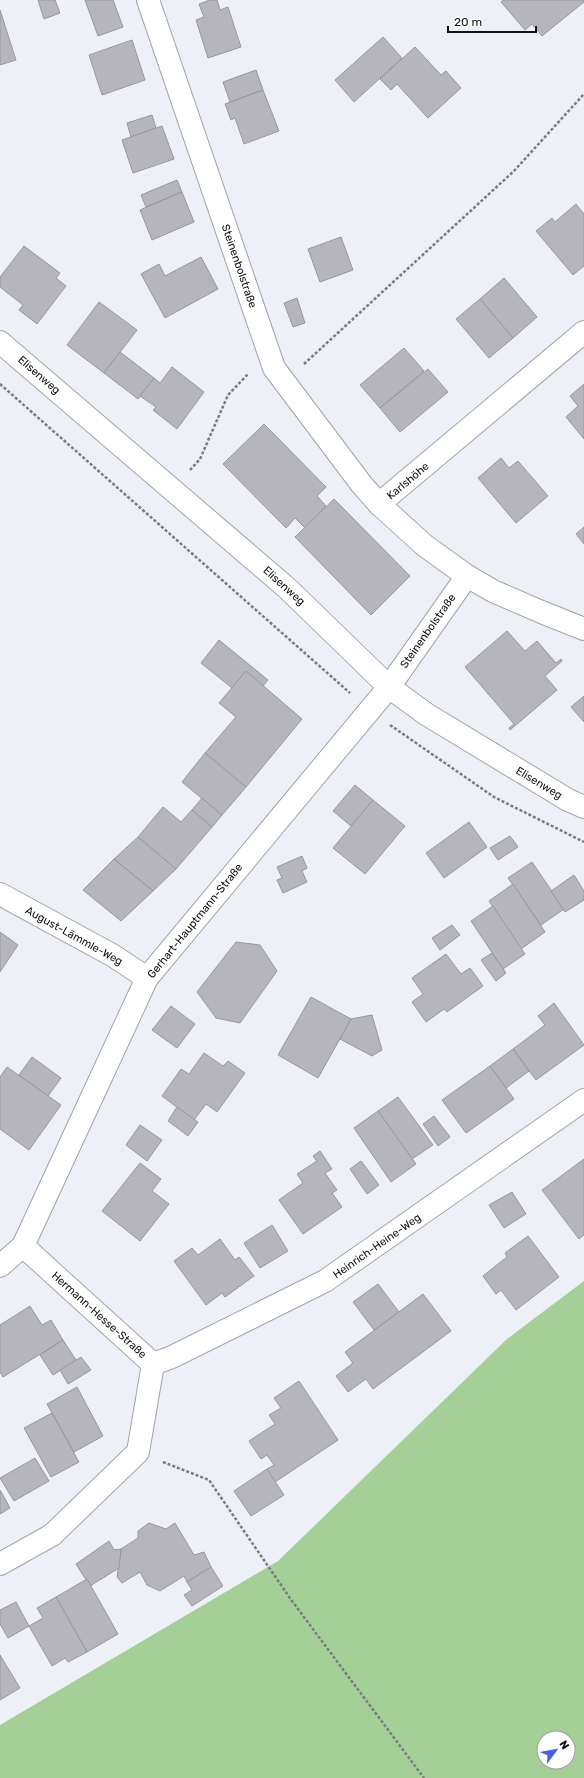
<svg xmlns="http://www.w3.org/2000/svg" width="584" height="1778" font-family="Rubik,sans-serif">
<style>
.green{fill:#a4d098;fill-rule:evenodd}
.building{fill:#b5b5bb;stroke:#97979d}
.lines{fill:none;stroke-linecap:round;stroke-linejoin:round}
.street-casing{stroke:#a2a4aa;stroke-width:24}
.path{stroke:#797b7f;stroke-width:2.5;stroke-dasharray:3 2;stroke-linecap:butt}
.street{stroke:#fff;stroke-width:22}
.labels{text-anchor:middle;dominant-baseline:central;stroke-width:3;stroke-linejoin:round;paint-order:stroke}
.street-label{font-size:11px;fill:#0e0f11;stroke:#fff}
</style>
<rect width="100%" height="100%" fill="#edf0f6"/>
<path class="green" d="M584,1281V1778H0V1725L278,1561L507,1339ZM544,1738H568V1762H544Z"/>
<g class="building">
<polygon points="38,0 55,0 60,13 44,19"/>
<polygon points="85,0 113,0 123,27 98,36"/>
<polygon points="210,0 217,0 220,10 228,7 241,47 208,58 196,20 204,17 199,4"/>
<polygon points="503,0 584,0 584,2 542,36 532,24 525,30 501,2"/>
<polygon points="0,10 16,60 0,65"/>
<polygon points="383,37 402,58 354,102 335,80"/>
<polygon points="132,40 145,80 102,95 89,55"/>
<polygon points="415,47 441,75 446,71 461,88 428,118 397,84 391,90 380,79"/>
<polygon points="256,70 263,90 230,102 223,82"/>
<polygon points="263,90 279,131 244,144 235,118 231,120 225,104"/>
<polygon points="152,115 156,128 131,137 127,123"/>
<polygon points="162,126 174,159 133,173 122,140"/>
<polygon points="177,180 182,192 146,207 141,195"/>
<polygon points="182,192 194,222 152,240 140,210"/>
<polygon points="576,204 584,214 584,266 573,275 536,231 552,218 555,222"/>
<polygon points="341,237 353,270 320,282 308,249"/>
<polygon points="24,246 60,273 56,278 66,286 37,324 19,310 23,305 0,287 0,277"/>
<polygon points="201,257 218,289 165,318 141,274 159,264 165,276"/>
<polygon points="504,278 537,317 513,338 480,299"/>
<polygon points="297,298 305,323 293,327 284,303"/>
<polygon points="480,299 513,338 489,358 456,319"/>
<polygon points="99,302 137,330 104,373 67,345"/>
<polygon points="404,348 424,371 380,408 360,385"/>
<polygon points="120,352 154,378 138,399 104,373"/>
<polygon points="172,367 204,392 177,429 153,410 156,407 140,396 154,378 160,383"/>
<polygon points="428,369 448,392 400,432 380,408"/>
<polygon points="584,384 584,439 566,417 578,406 570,396"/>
<polygon points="264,424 326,487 317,496 326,506 305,528 295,518 286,528 223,464"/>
<polygon points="501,458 509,468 518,461 548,496 516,523 478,478"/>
<polygon points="334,499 410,576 371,615 295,537"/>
<polygon points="584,527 584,544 576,534"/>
<polygon points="507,631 525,651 537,641 556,663 561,659 562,661 545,676 557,690 510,730 509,728 514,724 465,667"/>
<polygon points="219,640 268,680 263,686 246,671 232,688 201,663"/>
<polygon points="246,671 302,719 246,787 205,753 236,717 219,703"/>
<polygon points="584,696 584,722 571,707"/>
<polygon points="205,753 246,787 222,815 182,782"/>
<polygon points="355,785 373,800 351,826 333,811"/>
<polygon points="202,798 222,815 212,827 192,810"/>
<polygon points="373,800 405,826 365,874 333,848"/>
<polygon points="163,807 181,822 192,810 212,827 176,869 138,837"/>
<polygon points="469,822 487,847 444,878 426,853"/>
<polygon points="510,836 518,847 498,860 490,848"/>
<polygon points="138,837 176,869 153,891 114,859"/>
<polygon points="302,856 307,868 302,871 307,882 283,893 277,880 282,878 277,867"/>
<polygon points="114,859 153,891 121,921 83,890"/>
<polygon points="532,862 564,909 541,925 508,878"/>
<polygon points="574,875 584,891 584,900 565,912 551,891"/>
<polygon points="513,884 545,932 521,949 489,901"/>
<polygon points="493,906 525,954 503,969 471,921"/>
<polygon points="452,925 460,935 440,950 432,938"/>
<polygon points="0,932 18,945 0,972"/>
<polygon points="236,942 260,945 277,971 240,1023 216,1018 197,992"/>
<polygon points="492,953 506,973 496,981 481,960"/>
<polygon points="446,954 461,974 470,968 483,986 447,1012 444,1009 426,1022 412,1002 423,994 412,978"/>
<polygon points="311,997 351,1019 318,1078 278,1055"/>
<polygon points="554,1003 584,1045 536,1080 513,1049 545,1025 538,1016"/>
<polygon points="171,1006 195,1024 177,1048 152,1030"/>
<polygon points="372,1015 382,1050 372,1056 340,1039 351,1019"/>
<polygon points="513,1049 529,1071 506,1088 490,1066"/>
<polygon points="204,1053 223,1066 228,1061 245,1073 217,1112 206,1104 194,1120 162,1096 181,1069 189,1074"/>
<polygon points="32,1057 61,1078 48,1096 19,1075"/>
<polygon points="490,1066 514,1099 466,1133 442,1100"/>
<polygon points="7,1067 61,1105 29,1150 0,1129 0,1077"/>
<polygon points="398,1097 433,1145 412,1159 378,1111"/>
<polygon points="177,1107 198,1122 188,1136 168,1121"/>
<polygon points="378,1111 416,1164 391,1182 354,1128"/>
<polygon points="434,1116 450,1137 438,1146 423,1124"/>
<polygon points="140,1125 162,1140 147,1161 126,1145"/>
<polygon points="320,1151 332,1169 325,1173 337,1190 332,1193 342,1207 303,1234 279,1200 303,1183 297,1174 317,1161 313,1156"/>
<polygon points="584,1159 584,1235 579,1239 542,1190"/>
<polygon points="361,1161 379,1185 367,1194 350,1169"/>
<polygon points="140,1163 161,1179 152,1191 169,1204 140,1241 102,1211"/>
<polygon points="512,1192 526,1214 504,1228 489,1205"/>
<polygon points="272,1225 288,1251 260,1268 244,1243"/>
<polygon points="528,1236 559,1277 516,1310 501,1290 496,1294 483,1276 507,1257 505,1253"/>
<polygon points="220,1239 235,1260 239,1257 254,1276 225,1297 222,1293 206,1305 174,1261 192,1248 198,1255"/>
<polygon points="378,1284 399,1312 374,1330 353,1302"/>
<polygon points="423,1294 451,1331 373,1389 366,1379 348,1392 336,1376 353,1363 345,1352"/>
<polygon points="30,1306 42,1325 51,1320 63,1340 3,1377 0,1372 0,1325"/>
<polygon points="63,1340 76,1360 53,1375 40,1355"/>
<polygon points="81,1357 91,1370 68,1384 60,1370"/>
<polygon points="299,1381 338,1440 275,1482 267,1469 274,1465 267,1455 261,1459 249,1441 275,1424 269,1415 281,1408 274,1398"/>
<polygon points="77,1387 103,1436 74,1452 47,1404"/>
<polygon points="52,1413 79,1462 51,1477 24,1428"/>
<polygon points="35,1458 49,1481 14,1501 0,1478"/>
<polygon points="267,1469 284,1495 251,1516 234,1491"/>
<polygon points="0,1490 10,1508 0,1514"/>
<polygon points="149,1523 166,1529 175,1523 194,1555 204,1552 211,1567 187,1582 184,1576 160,1591 147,1585 140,1572 122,1583 117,1577 121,1549 138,1538 138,1531"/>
<polygon points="109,1541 114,1550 121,1549 119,1568 90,1586 76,1564"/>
<polygon points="211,1567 223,1586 192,1606 184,1595 192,1590 187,1582"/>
<polygon points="87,1579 118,1634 87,1652 56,1597"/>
<polygon points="56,1597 87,1652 68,1662 65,1658 52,1666 29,1626 43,1618 37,1608"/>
<polygon points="16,1602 29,1626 8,1638 0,1624 0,1610"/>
<polygon points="0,1655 20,1688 0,1700"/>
</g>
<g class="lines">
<g class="street-casing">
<g id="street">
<polyline points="148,0 274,368 362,485 379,504 424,545 467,576 493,591 539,611 584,629"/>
<polyline points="0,342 287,588 389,687 426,714 568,800 584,807"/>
<polyline points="379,504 584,332"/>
<polyline points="0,894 112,955 147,978"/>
<polyline points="0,1266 23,1246 147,978 389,687 467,576"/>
<polyline points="153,1364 172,1357 325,1281 584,1100"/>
<polyline points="0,1564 52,1535 138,1452 153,1364 23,1246"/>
</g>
</g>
<g class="path">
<polyline points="304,364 514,171 584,94"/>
<polyline points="0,384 350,693"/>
<polyline points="190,470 200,459 228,395 248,374"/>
<polyline points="390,725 494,797 584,842"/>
<polyline points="163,1462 209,1480 292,1601 424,1778"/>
</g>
<use href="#street" class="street"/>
</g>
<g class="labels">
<g class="street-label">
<text transform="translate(239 266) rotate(71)">Steinenbolstraße</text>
<text transform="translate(39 375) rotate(41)">Elisenweg</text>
<text transform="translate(408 481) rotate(-40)">Karlshöhe</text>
<text transform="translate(284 586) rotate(42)">Elisenweg</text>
<text transform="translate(428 631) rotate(-55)">Steinenbolstraße</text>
<text transform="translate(539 783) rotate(31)">Elisenweg</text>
<text transform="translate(195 921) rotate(-51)">Gerhart-Hauptmann-Straße</text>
<text transform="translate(74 936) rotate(29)">August-Lämmle-Weg</text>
<text transform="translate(377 1246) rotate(-35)">Heinrich-Heine-Weg</text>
<text transform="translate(99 1315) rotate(42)">Hermann-Hesse-Straße</text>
</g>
</g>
<g transform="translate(556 1750) rotate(58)"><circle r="19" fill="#ffffff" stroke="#9f9fa0"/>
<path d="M0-3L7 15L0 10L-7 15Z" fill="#4a63d7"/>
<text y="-6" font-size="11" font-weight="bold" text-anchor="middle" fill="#0e0f11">N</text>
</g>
<path d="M448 26v6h88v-6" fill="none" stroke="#0e0f11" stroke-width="2"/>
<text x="454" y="26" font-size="12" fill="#0e0f11" stroke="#ffffff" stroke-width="3" paint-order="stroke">20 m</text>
</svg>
